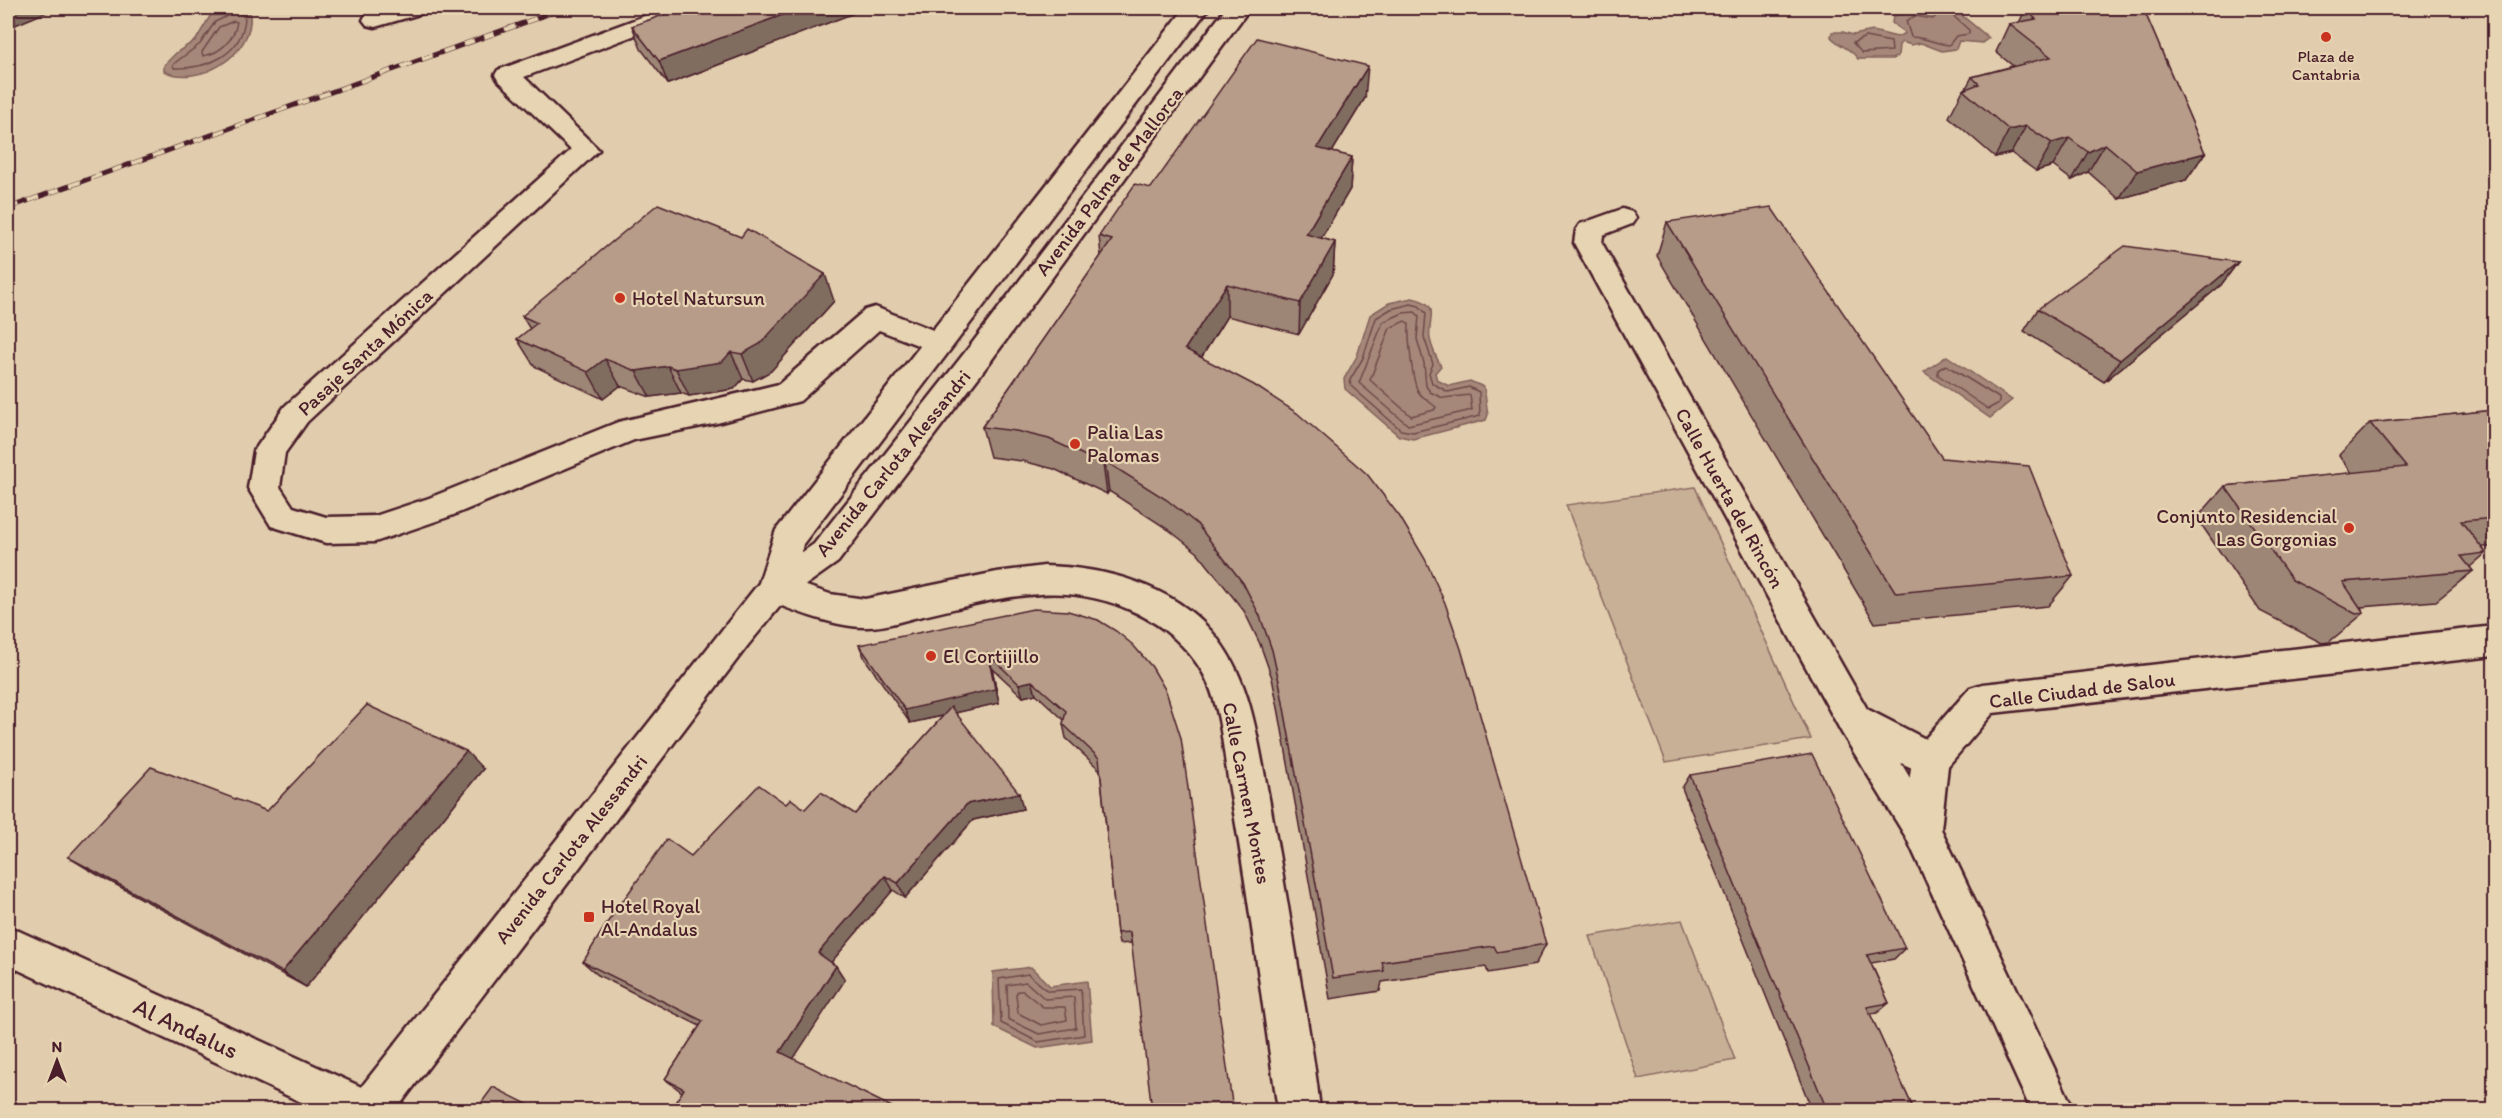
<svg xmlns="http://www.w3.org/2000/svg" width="2502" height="1118" font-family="Itim,sans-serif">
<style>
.green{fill:#c8b097;stroke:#896861;stroke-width:1.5}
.water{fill:#a58879;stroke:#815e5a;stroke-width:1.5}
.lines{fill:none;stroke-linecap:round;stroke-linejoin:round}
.shore{stroke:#6e494a;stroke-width:1.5}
.pedestrian-casing{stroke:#4a1f2b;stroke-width:5}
.minor-casing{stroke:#4a1f2b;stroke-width:5}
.secondary-casing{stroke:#4a1f2b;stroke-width:5}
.pedestrian{fill:#e7d4b2;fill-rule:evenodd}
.minor{fill:#e7d4b2;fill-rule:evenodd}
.secondary{fill:#e7d4b2;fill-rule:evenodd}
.rail-casing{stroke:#4a1f2b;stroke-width:5}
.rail{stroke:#e7d4b2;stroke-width:4;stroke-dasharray:11;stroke-linecap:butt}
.wall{fill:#9d8676;stroke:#4a1f2b;stroke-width:1.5}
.shaded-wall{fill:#806d60;stroke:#4a1f2b;stroke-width:1.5}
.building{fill:#b79c89;stroke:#4a1f2b;stroke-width:1.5}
.poi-dot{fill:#c8321e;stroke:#e7d4b2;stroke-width:2}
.labels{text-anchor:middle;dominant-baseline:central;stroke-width:4.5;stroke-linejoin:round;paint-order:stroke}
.far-poi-label{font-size:16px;fill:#4a1f2b;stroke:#e7d4b2}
.street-label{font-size:20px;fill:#4a1f2b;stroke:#e7d4b2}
.poi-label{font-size:20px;fill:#4a1f2b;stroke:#e7d4b2;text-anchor:start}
.near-street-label{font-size:24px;fill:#4a1f2b;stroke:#e7d4b2}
</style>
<rect width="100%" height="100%" fill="#e1cdad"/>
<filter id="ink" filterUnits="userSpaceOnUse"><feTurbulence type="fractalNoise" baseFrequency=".0167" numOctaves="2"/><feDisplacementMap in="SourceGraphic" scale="12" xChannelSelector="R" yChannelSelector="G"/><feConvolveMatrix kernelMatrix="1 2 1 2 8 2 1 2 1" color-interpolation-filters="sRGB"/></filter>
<g filter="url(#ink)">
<g class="green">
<polygon points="1695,487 1811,739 1666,762 1566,505"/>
<polygon points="1682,920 1735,1060 1638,1079 1590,936"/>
</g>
<g class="water">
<path d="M1931,8H1953L1989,38L1982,43L1959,41L1956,49L1942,51L1921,43L1911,45L1902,42L1899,45L1898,56L1892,59H1858C1852,49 1839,46 1831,37L1832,32H1843L1853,35L1873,31L1897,37L1905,33L1892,23L1893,16L1916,10L1928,14L1932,13Z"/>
<path d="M230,9L250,13C255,55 198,88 164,71V65L177,52L196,40L210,16Z"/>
<path d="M1412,298C1443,304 1427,319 1430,339C1432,349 1436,357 1441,366L1435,373L1437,380L1449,386L1470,381L1484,387L1488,415L1486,420L1413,439L1399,436L1345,389L1344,379L1357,356L1370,315L1389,303Z"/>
<polygon points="1947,356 2012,400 1990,418 1924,372"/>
<polygon points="1031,967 1050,986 1087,981 1092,1040 1037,1048 994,1027 993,972"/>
</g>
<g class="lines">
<g class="shore">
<path d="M231,8L229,15L215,22L200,44L176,62L173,65L174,68C208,69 242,55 245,18L239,13L238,8"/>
<path d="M1937,8L1938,14L1933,19L1915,16L1906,21L1911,37C1925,37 1935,44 1949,45L1956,36L1969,34V30L1951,14L1950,8"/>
<path d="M234,21L237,22C234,40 221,53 203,56L202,52L219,27Z"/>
<polygon points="1865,37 1891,42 1892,51 1862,53 1853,43"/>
<polygon points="1411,304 1419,306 1426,313 1424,337 1433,364 1429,373 1432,383 1448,392 1469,387 1479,392 1480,416 1413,432 1401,430 1351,386 1350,380 1363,358 1376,318 1391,309"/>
<polygon points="1415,312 1419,316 1417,339 1424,363 1426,386 1430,392 1443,398 1470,395 1472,410 1408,425 1359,383 1383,322 1403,313"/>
<path d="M1405,321L1409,324C1408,336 1412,381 1418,391C1422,398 1430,402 1436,407L1434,410L1411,416L1370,380L1390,328Z"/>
<polygon points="1946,365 1999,398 1999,403 1988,409 1938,375 1938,370"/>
<polygon points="1028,974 1048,991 1081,989 1084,1035 1038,1042 1001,1023 999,979"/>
<polygon points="1026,982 1045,999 1074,997 1076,1028 1039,1034 1008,1019 1007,985"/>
<polygon points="1018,991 1023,991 1043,1007 1065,1007 1067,1020 1041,1025 1018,1013 1016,994"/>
</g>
<g class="pedestrian-casing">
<polygon id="pedestrian" points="1622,209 1632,212 1636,218 1632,224 1603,235 1602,243 1867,709 1943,748 1948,760 1943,772 1930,776 1901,763 1941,830 1935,842 1922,847 1909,842 1842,733 1574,243 1576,230 1580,224"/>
</g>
<g class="minor-casing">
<g id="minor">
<polygon points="369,8 427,8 423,13 375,27 367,25 363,20"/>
<polygon points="666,8 698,8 694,13 524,77 599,150 307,422 285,453 280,487 293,507 326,517 375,516 429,498 618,422 779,384 865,310 875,307 948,336 953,343 948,350 938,353 879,330 800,401 717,423 634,440 451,516 375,542 326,543 271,526 248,488 254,451 285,406 571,150 498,80 495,75 498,70"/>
<path d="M1044,566C1104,567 1172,585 1212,632C1251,677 1257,737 1268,793C1278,846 1287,900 1296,954C1304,1006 1315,1058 1320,1110H1278C1262,1003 1249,896 1230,790C1223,753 1222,707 1203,673C1171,618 1103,590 1041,594C998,596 956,609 914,618C898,622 881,628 864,627C829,626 795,610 762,599L757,589L762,579L774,575L830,594L865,599L997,572Z"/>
<polygon points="2494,626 2494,656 1993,713 1948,766 1941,829 2074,1110 2031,1110 1903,830 1912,760 1917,748 1970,688 1983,684"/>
<polygon points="8,926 379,1095 385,1110 318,1110 8,965"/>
</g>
</g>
<g class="secondary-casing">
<polygon id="secondary" points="1185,8 1209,8 803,544 801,553 814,544 970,346 1226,8 1250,8 990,362 838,562 786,599 748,645 396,1110 349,1110 355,1095 759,583 776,530"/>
</g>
<use href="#pedestrian" class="pedestrian"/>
<use href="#minor" class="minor"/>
<use href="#secondary" class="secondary"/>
<g class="rail-casing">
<polyline id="rail" points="8,208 565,8"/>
</g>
<use href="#rail" class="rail"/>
</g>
<g class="wall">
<polygon points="683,8 867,8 668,84 641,49 632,26"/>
<polygon points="1672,8 1699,8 1679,14"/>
<polygon points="2019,8 2143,8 2205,153 2186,180 2119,199 2088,172 2072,180 2053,166 2036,171 2011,153 1995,157 1949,117 1963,90 1966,88 1972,77 2013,66 1996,52 2009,24 2019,23 2024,12"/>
<polygon points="1365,98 1332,152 1352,157 1350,189 1321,238 1335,242 1333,274 1299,334 1227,316 1201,358 1546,944 1535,965 1488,973 1486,967 1382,982 1380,991 1330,999 1279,713 1272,678 1260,644 1244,611 1198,553 1169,530 1109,491 1107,494 1054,469 1022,461 990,457 982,427 1101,256 1099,236 1151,188"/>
<polygon points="1667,222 1942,458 2073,576 2048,606 1875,623 1657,256"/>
<polygon points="2238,262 2221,285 2104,382 2024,331 2038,309"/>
<polygon points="834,301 771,371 753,381 743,379 734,389 689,396 681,393 650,397 620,386 603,399 534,366 517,339 530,329 522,316"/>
<polygon points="2494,410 2494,547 2482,547 2486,553 2470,567 2473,571 2436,601 2361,607 2364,613 2329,642 2322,643 2260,611 2197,518 2225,486 2352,473 2339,455 2370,423"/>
<polygon points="1098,620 1131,943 1119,944 1117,933 1100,770 1066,738 1063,724 1064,720 1036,694 1023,697 992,668 999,703 955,713 1023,809 973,820 905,898 893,890 831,962 836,966 845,980 682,1092 665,1079 700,1026 598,975 583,962 691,856 786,804 805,809 855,814 943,716 910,723 865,659 859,645"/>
<polygon points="483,769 306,987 96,874 68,857 267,811"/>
<polygon points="1690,775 1905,948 1894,959 1871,963 1889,1003 1877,1013 1870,1014 1914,1110 1812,1110 1682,788"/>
</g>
<g class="shaded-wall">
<polygon points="8,8 56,8 8,28"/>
<polygon points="801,8 867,8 668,84 659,61"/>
<polygon points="1681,8 1699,8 1679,14"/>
<polygon points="1368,66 1365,98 1315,180 1317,148"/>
<polygon points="2026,126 2011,153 1995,157 2009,130"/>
<polygon points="2069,138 2053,166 2036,171 2052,143"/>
<polygon points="2105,144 2088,172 2072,180 2088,152"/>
<polygon points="2205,153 2186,180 2119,199 2137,171"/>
<polygon points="1352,157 1350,189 1305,266 1306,234"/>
<polygon points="1335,242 1333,274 1299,334 1300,303"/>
<polygon points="2238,262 2221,285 2104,382 2120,360"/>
<polygon points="825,274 834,301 771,371 753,381 742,354"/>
<polygon points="1227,284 1227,316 1187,381 1185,349"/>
<polygon points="731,352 743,379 734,389 689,396 676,369"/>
<polygon points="605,359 620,386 603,399 588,372"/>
<polygon points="668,366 681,393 650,397 636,371"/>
<polygon points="1105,461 1109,491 1107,494 1103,464"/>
<polygon points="988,654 992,668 999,703 910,723 905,710"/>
<polygon points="1032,681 1036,694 1023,697 1019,684"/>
<polygon points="466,751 483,769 306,987 282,972"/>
<polygon points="1019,793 1023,809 973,820 905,898 898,883 967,804"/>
<polygon points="885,876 893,890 828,966 818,953"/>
<polygon points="836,966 845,980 790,1064 780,1052"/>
</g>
<g class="building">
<polygon points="683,8 801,8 659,61 632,26"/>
<polygon points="2033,8 2143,8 2205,153 2137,171 2105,144 2088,152 2069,138 2052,143 2026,126 2009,130 1963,90 1979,84 1972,77 2051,57 2009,24 2036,19 2025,9"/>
<polygon points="1257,38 1368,66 1317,148 1352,157 1306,234 1335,242 1300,303 1227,284 1185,349 1254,385 1297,413 1367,474 1400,517 1425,559 1445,603 1461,649 1546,944 1497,952 1494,946 1382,962 1384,971 1333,978 1280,686 1272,650 1260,616 1243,583 1197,524 1167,500 1105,461 1103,464 1049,439 1016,431 982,427 1112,240 1099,236 1135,184 1151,188"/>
<polygon points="658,204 741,237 747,229 825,274 760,344 742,354 731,352 722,362 676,369 668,366 636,371 605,359 588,372 517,339 537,323 522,316"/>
<polygon points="1771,207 1942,458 2029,466 2073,576 1896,593 1667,222"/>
<polygon points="2125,246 2238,262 2120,360 2038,309"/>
<polygon points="2494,410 2494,518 2461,521 2486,553 2461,556 2473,571 2343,582 2364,613 2356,614 2292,580 2225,486 2406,467 2370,423"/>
<polygon points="1033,609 1068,611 1098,620 1116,631 1133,645 1152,667 1166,691 1181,738 1233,1110 1152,1110 1130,932 1117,933 1099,758 1063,724 1066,711 1032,681 1019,684 988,654 995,689 905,710 859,645"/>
<polygon points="367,705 466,751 282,972 68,857 151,767 267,811"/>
<polygon points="951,707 1019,793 967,804 898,883 885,876 818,953 836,966 780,1052 898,1110 670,1110 684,1089 665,1079 703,1021 583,962 607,923 667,839 691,856 759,785 786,804 791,799 805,809 821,792 855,814"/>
<polygon points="1812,754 1905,948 1867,955 1889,1003 1867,1007 1914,1110 1827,1110 1690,775"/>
<polygon points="493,1087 539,1110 476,1110"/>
</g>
</g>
<g class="poi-dot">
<circle cx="2326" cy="37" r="6"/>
<circle cx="620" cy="298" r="6"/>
<circle cx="1075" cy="444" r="6"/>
<circle cx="2349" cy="528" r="6"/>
<circle cx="931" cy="656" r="6"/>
<rect x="583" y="911" width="12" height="12" rx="3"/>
</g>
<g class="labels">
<g class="far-poi-label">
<text x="2326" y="56">Plaza de<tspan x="2326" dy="18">Cantabria</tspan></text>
</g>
<g class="street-label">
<text transform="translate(1109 181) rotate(-53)">Avenida Palma de Mallorca</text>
<text transform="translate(365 352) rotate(-43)">Pasaje Santa Mónica</text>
<text transform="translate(893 463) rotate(-51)">Avenida Carlota Alessandri</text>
<text transform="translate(1730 498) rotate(61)">Calle Huerta del Rincón</text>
<text transform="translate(2082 690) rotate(-7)">Calle Ciudad de Salou</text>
<text transform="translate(1247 793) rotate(79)">Calle Carmen Montes</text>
<text transform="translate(571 849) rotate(-52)">Avenida Carlota Alessandri</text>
</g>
<g class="poi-label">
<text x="632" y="298">Hotel Natursun</text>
<text x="1087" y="432">Palia Las<tspan x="1087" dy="23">Palomas</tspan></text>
<text x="2337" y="516" text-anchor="end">Conjunto Residencial<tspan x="2337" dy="23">Las Gorgonias</tspan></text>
<text x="943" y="656">El Cortijillo</text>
<text x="601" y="906">Hotel Royal<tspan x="601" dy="23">Al-Andalus</tspan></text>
</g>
<g class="near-street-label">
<text transform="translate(186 1028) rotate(25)">Al Andalus</text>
</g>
</g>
<rect width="2502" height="1118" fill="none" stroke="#e7d4b2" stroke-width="30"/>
<rect x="15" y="15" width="2472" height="1088" fill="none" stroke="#4a1f2b" stroke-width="2" filter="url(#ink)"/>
<g transform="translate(57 1061)" stroke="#e7d4b2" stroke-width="4.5" paint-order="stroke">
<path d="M0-4.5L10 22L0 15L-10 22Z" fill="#4a1f2b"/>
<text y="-9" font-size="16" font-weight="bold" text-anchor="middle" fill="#4a1f2b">N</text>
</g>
</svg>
